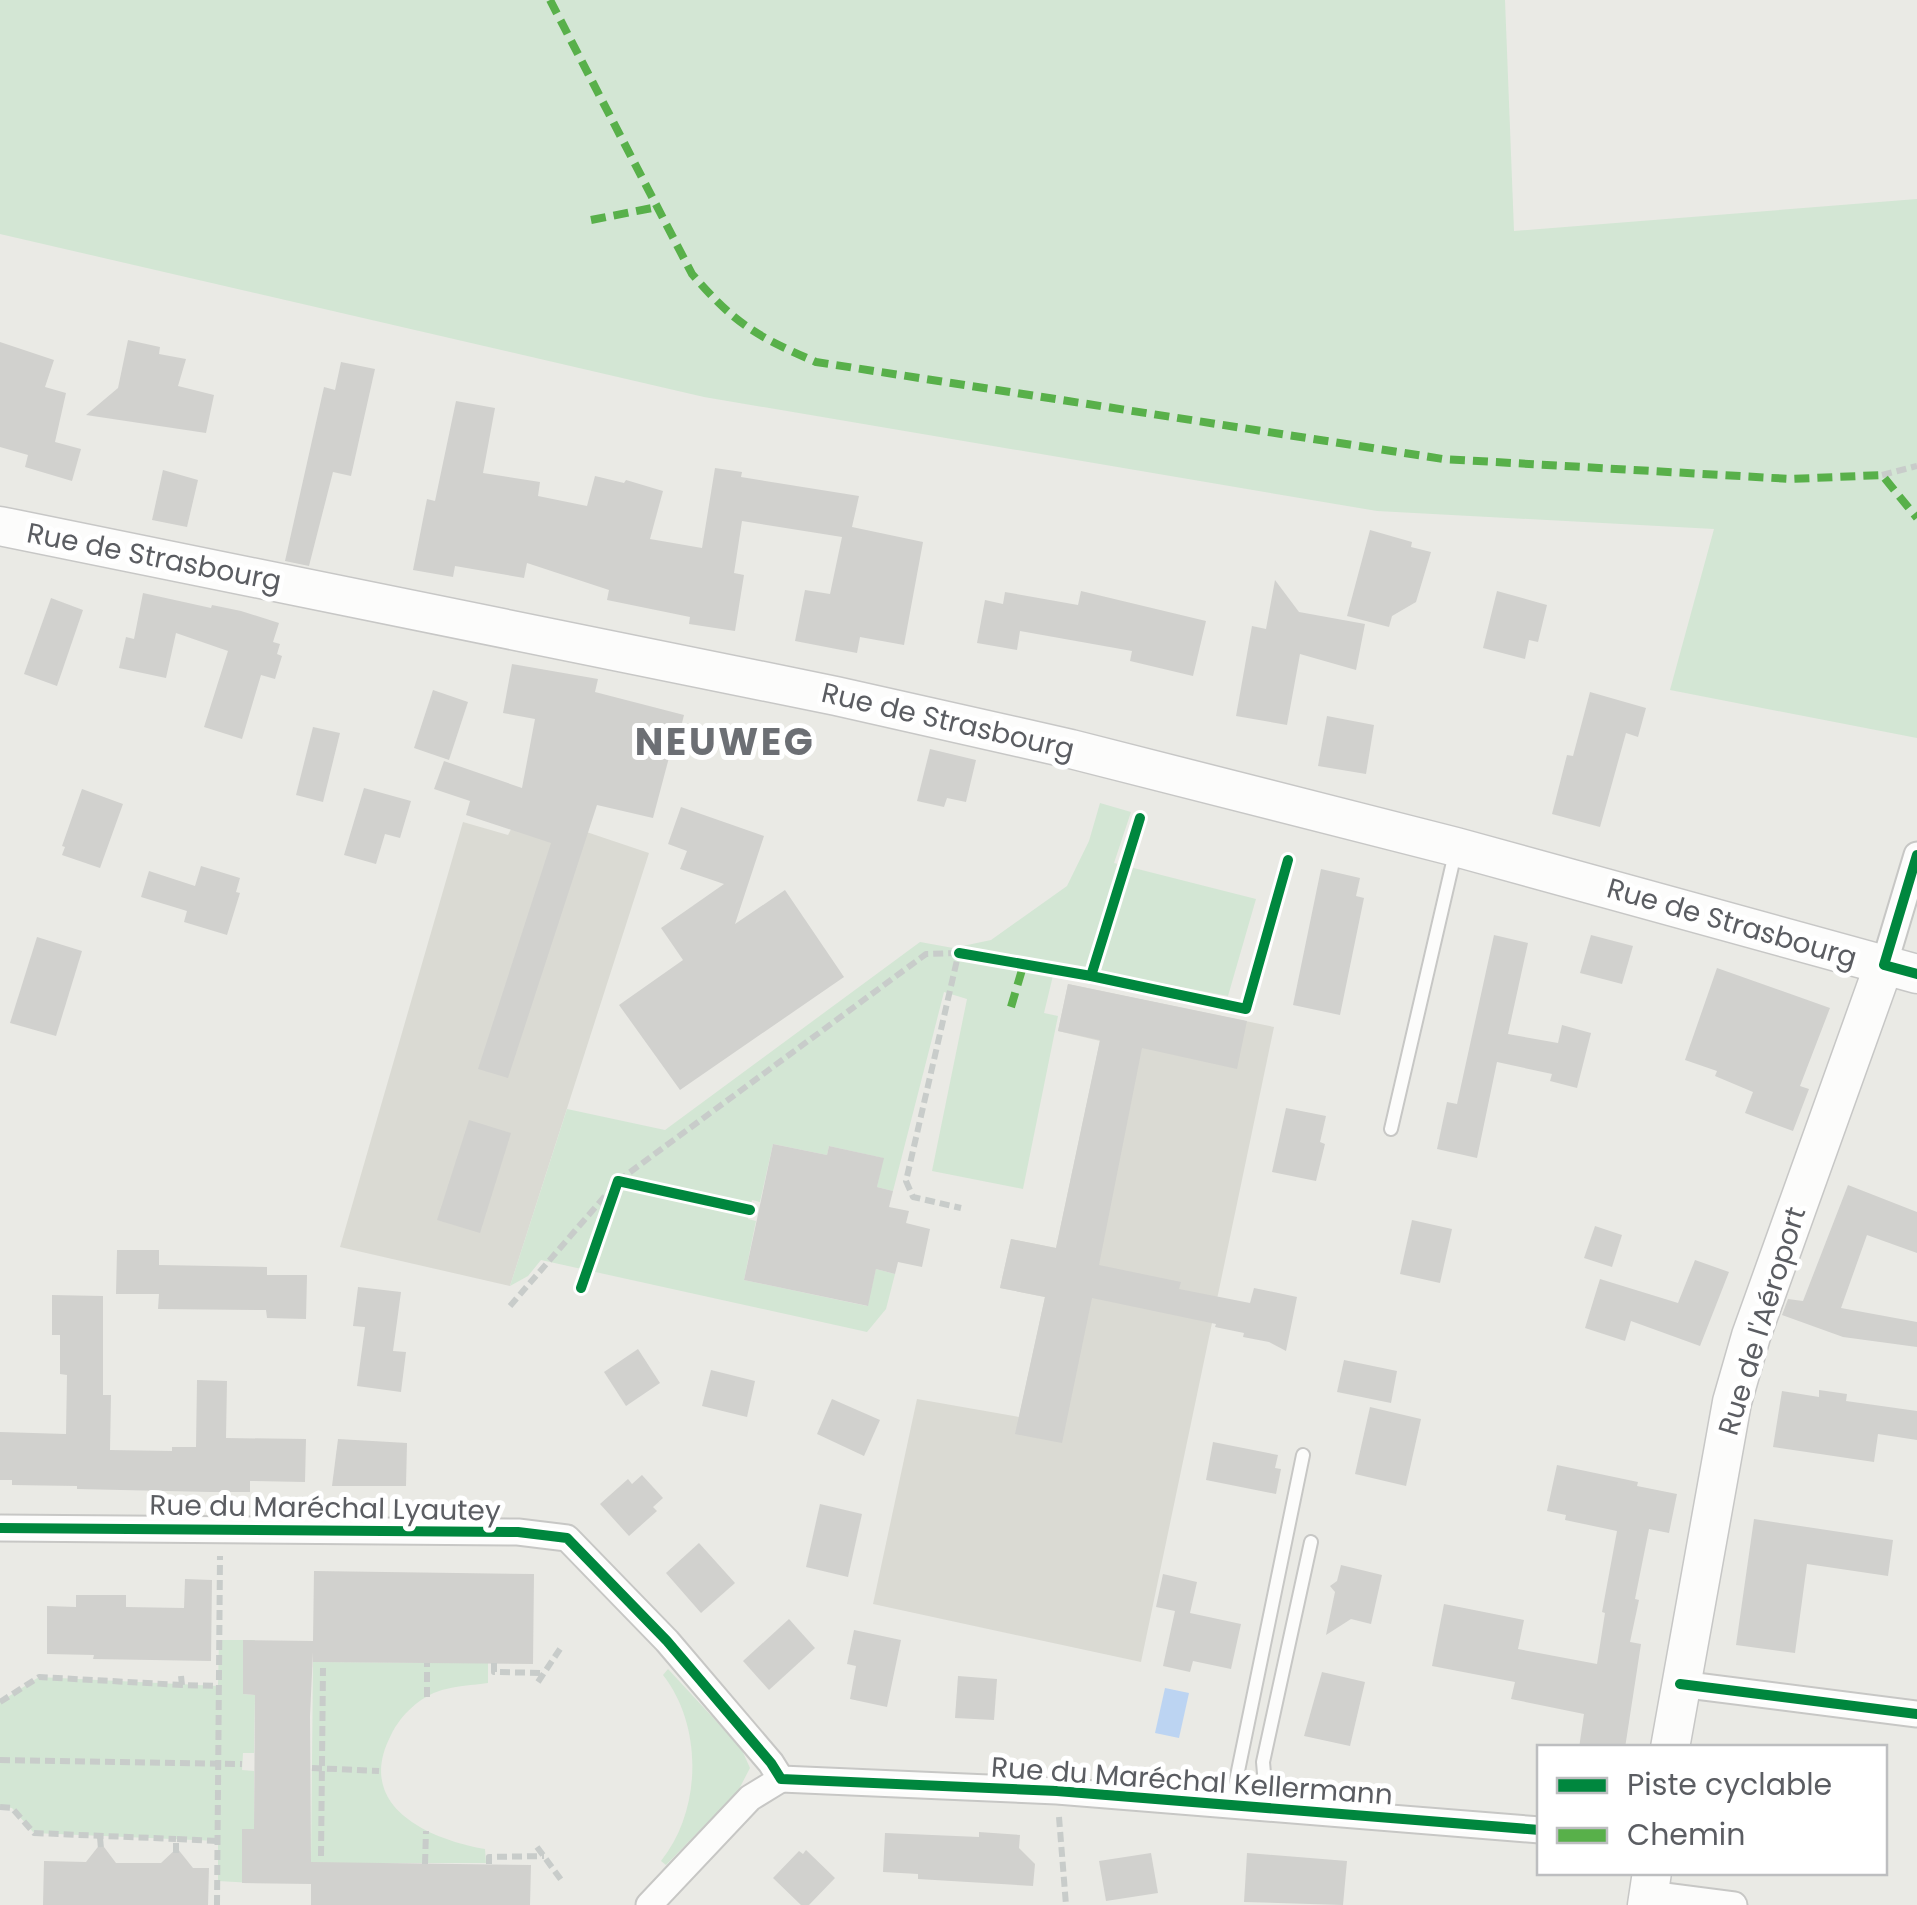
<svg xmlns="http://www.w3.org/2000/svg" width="1917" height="1905" font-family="Poppins,sans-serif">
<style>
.education{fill:#dadad3}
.green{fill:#d3e6d4}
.water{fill:#bcd4f2}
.building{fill:#d1d1ce}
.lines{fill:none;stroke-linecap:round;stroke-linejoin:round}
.lane-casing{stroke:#c7c7c5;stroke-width:16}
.street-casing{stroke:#c7c7c5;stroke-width:29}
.secondary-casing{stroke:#c7c7c6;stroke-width:41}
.path{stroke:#c8ccca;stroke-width:6;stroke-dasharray:10 5;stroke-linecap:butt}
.lane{stroke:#fcfcfb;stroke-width:12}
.street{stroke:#fcfcfb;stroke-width:25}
.secondary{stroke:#fcfcfb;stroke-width:38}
.quiet{stroke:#58b04a;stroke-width:8;stroke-dasharray:15 8;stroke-linecap:butt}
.cycleway-casing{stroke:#fff;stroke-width:16}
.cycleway{stroke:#00873e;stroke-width:10}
.labels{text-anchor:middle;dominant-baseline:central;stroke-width:10;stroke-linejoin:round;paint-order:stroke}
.street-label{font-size:28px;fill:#5b5d62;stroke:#fff}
.district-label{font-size:38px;font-weight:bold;letter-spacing:2.5px;fill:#6c6f74;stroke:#fff}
</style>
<rect width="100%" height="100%" fill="#eaeae5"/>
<g class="education">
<polygon points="521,810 649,853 510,1286 340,1247 463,822 508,835"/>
<polygon points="1068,984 1274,1027 1141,1662 873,1604 917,1399 1019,1417 1045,1297 1000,1288 1011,1239 1056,1248 1100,1041 1058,1031"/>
</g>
<g class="green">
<polygon points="0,0 1505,0 1514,231 1917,199 1917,738 1670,690 1714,529 1377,511 704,397 0,234"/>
<polygon points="1100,803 1131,812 1114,863 1256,899 1228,996 1056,963 1044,1013 1058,1016 1023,1189 932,1171 967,999 944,992 893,1191 877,1187 883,1158 829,1146 827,1155 773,1144 760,1202 752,1200 748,1219 756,1221 744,1280 867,1306 876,1269 895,1274 886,1309 867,1332 541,1260 528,1276 510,1286 567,1109 665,1130 920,942 953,948 991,940 1067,886 1089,841"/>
<polygon points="219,1640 255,1640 255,1677 243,1678 243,1694 255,1695 254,1753 243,1753 242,1770 254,1771 254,1829 242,1830 254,1846 253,1883 218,1881 218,1841 34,1833 12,1808 0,1807 0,1702 39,1677 218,1686"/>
<path d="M313,1662L488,1663V1683C473,1685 456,1686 442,1690C419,1697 401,1715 391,1735C354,1806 428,1839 485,1849L486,1863H311Z"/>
<path d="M668,1669L741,1748L750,1768L738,1791L666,1865L661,1861C702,1810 703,1726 663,1675Z"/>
</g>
<polygon class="water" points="1165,1688 1189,1693 1179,1738 1155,1733"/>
<g class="building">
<polygon points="128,340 160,347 159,354 186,359 178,386 214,395 206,433 86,415 118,388"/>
<polygon points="0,342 54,360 45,387 66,393 55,442 81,449 72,481 25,467 28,455 0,447"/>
<polygon points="341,362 375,369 351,476 333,472 309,566 285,561 324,387 335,390"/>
<polygon points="456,401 495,408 483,473 540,482 538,496 587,506 595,476 624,483 626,480 663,491 650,539 702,548 715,468 742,472 741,477 859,496 852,527 923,542 904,645 860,637 857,653 795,641 805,590 830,594 842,537 742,521 734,573 744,575 735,631 689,624 690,617 607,600 609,590 527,563 524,578 455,566 453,577 413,570 427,499 435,501"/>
<polygon points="163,470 198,480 187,527 152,520"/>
<polygon points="1370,530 1412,542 1411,547 1431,552 1416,602 1392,616 1389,627 1347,616"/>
<polygon points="1275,580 1299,612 1365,624 1356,670 1300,654 1287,725 1236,716 1252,626 1266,629"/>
<polygon points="1081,591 1206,621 1193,676 1130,661 1132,651 1020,631 1017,650 977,643 985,600 1003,604 1005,592 1078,605"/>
<polygon points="1497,591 1547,605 1538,642 1529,640 1525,659 1483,648"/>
<polygon points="143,593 211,608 212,605 241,611 279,623 273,642 280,644 277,654 282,656 275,679 261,675 242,739 204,727 228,651 176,633 166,678 119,668 126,637 134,639"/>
<polygon points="51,598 83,610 57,686 24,674"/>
<polygon points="512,664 598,679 595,692 684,715 675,751 671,750 653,818 597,805 508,1078 478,1069 551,843 466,815 470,801 434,789 444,761 522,788 535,719 503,713"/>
<polygon points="433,690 468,702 449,760 414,748"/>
<polygon points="1590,692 1646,708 1638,737 1626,733 1600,827 1552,814 1567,755 1573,756"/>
<polygon points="1327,716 1374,725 1366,774 1318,766"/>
<polygon points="313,727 340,733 323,802 296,795"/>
<polygon points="930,749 976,760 966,802 947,798 944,807 917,801"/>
<polygon points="364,788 411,801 400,838 385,834 376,864 344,855"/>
<polygon points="82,789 123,804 100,868 62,855 65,847 62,846"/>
<polygon points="681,807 764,836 735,924 785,890 844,977 680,1090 619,1005 683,960 661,928 724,884 680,869 687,851 668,844"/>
<polygon points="201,866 240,878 236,892 240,893 227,935 184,922 187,911 141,897 149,871 195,886"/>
<polygon points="1321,869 1360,878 1356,896 1364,898 1340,1015 1293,1005"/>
<polygon points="1494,935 1528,943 1508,1034 1558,1043 1562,1025 1591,1033 1577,1088 1550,1081 1552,1074 1497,1062 1477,1158 1437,1149 1447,1102 1457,1104"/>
<polygon points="1591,935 1633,946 1622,984 1580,973"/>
<polygon points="37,937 82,951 56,1036 10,1023"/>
<polygon points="1717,968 1830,1008 1800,1086 1809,1089 1793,1131 1745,1113 1753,1092 1715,1076 1717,1071 1685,1060"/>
<polygon points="1068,984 1247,1021 1237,1069 1142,1048 1099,1265 1181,1282 1179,1289 1250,1303 1254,1288 1297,1297 1286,1351 1269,1342 1243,1337 1244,1333 1215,1327 1216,1324 1092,1298 1062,1443 1015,1434 1045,1297 1000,1288 1011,1239 1056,1248 1100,1040 1058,1031"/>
<polygon points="1286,1108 1326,1116 1320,1142 1325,1144 1316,1181 1272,1172"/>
<polygon points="469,1120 511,1133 480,1233 437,1220"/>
<polygon points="773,1144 827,1155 829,1146 884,1158 877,1187 893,1191 889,1207 909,1211 906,1223 930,1229 922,1267 898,1262 895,1274 876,1269 868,1306 744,1280"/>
<polygon points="1848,1185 1917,1212 1917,1253 1867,1235 1841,1308 1917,1322 1917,1347 1843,1337 1782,1315 1788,1299 1803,1301"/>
<polygon points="1412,1220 1452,1229 1440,1283 1400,1274"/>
<polygon points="1595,1226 1622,1235 1612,1267 1584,1258"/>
<polygon points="117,1250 159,1250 159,1265 267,1267 267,1275 307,1275 306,1319 267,1318 266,1310 158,1309 159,1294 116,1294"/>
<polygon points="1695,1260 1729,1272 1700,1346 1631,1321 1625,1341 1585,1328 1600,1279 1678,1303"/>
<polygon points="358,1287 401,1292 393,1351 406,1352 401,1392 357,1386 365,1327 353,1326"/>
<polygon points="52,1295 103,1296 103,1395 111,1395 110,1450 172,1451 172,1447 196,1447 197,1380 227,1381 226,1438 306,1439 305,1482 250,1481 250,1492 210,1492 77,1489 77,1486 12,1485 12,1480 0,1480 0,1432 66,1434 67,1375 60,1374 60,1335 52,1335"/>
<polygon points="638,1349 660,1383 626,1406 604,1372"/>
<polygon points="1344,1360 1397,1371 1391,1403 1337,1392"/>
<polygon points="711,1370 755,1381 747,1417 702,1406"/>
<polygon points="1819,1390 1847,1394 1846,1401 1917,1411 1917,1440 1878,1434 1874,1462 1773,1447 1782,1391 1819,1397"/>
<polygon points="832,1399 880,1420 864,1456 817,1434"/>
<polygon points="1370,1407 1421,1419 1406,1486 1355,1474"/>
<polygon points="338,1439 407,1443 406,1486 332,1486"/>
<polygon points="1213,1442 1278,1455 1275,1468 1281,1469 1276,1494 1206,1480"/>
<polygon points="1557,1465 1638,1482 1637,1486 1677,1494 1669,1533 1649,1529 1635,1599 1639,1600 1630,1642 1641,1644 1625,1748 1579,1748 1584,1714 1511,1699 1515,1682 1432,1666 1444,1604 1524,1620 1518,1649 1597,1664 1605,1613 1602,1612 1617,1531 1565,1520 1566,1515 1547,1511"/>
<polygon points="642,1475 663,1498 653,1507 657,1511 629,1536 600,1504 628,1479 632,1484"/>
<polygon points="820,1504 862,1514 848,1577 806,1567"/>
<polygon points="1754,1519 1893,1540 1888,1576 1807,1564 1795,1653 1736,1645"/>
<polygon points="699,1543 735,1583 701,1613 666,1573"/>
<polygon points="1341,1565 1382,1575 1371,1624 1351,1619 1326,1635 1335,1592 1330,1586 1337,1581"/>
<polygon points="314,1571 534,1574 533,1664 313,1662 313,1652 310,1716 311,1862 531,1865 530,1905 311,1905 311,1884 242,1883 242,1829 254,1829 255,1695 243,1694 243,1640 313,1641"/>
<polygon points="1163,1574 1197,1582 1190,1613 1241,1624 1231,1669 1193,1661 1190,1672 1163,1666 1175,1611 1156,1607"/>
<polygon points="185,1579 212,1580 211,1661 93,1659 94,1655 47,1654 47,1606 76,1607 76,1595 126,1595 126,1607 184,1608"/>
<polygon points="789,1619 815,1648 769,1690 743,1661"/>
<polygon points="854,1630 901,1640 887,1707 850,1699 856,1666 847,1664"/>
<polygon points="1322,1672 1365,1682 1350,1746 1304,1736"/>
<polygon points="958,1676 997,1679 994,1720 955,1718"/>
<polygon points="979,1832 1020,1835 1019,1848 1035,1864 1033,1886 918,1879 918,1874 883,1872 885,1833 979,1837"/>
<polygon points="101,1843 116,1863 161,1863 177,1848 193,1868 209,1868 208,1905 43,1905 44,1861 86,1862"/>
<polygon points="806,1850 835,1878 809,1905 801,1905 773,1878 799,1851 803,1854"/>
<polygon points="1151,1853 1158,1893 1106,1901 1099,1861"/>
<polygon points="1247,1853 1347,1861 1343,1905 1244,1902"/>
</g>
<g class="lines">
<g class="lane-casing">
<g id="lane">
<polyline points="1391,1129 1456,849"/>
<polyline points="1231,1805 1303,1455"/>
<polyline points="1267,1807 1263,1762 1311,1542"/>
</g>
</g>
<g class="street-casing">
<g id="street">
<polyline points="1884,965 1917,855"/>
<polyline points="0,1528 518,1532 567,1538 667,1641 771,1763 781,1779"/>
<polyline points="1680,1684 1917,1714"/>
<polyline points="781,1779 1057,1791 1540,1830"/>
<polyline points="1649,1894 1734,1905"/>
<polyline points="649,1905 750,1798 781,1779"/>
</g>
</g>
<g class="secondary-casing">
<g id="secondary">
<polyline points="0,526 836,696 1071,749 1456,847 1917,974"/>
<polyline points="1670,1748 1732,1402 1751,1336 1884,965"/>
<polyline points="1647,1905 1652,1872"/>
</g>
</g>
<g class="path">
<polyline points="1882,475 1917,466"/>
<polyline points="960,947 906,1181 913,1197 961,1208"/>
<polyline points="1091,976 1140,818"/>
<polyline points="619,1181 750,1210"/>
<polyline points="581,1288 615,1187"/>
<polyline points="510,1306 618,1181 926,954 959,953 1024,963 1246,1009 1288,860"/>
<polyline points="494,1663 494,1672 544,1673"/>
<polyline points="181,1676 182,1685 218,1686"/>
<polyline points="538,1682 560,1649"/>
<polyline points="427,1697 427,1663"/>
<polyline points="0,1702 39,1677 182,1685"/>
<polyline points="0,1760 242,1764"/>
<polyline points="312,1768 379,1771"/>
<polyline points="0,1807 12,1808 34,1833 176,1839"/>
<polyline points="1059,1817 1066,1905"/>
<polyline points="100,1837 101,1849"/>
<polyline points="537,1847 562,1881"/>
<polyline points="176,1853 176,1839 218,1841"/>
<polyline points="321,1856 323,1668"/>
<polyline points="425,1864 426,1831"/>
<polyline points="489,1864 489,1857 544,1856"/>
<polyline points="217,1905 220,1556"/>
</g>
<use href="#lane" class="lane"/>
<use href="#street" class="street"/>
<use href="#secondary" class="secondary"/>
<g class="quiet">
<path d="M550,0L692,274C735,324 756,336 816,362L1443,459L1791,479L1882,475L1917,518"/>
<polyline points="591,220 657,207"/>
<polyline points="1011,1007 1024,963"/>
</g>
<g class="cycleway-casing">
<g id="cycleway">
<polyline points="1917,855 1884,965 1917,974"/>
<polyline points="959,953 1091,976 1246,1009 1288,860"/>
<polyline points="1091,976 1140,818"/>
<polyline points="581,1288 618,1181 750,1210"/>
<polyline points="0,1528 518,1532 567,1538 667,1641 771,1763 781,1779 1057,1791 1540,1830"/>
<polyline points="1680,1684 1917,1714"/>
</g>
</g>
<use href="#cycleway" class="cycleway"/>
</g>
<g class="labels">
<g class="street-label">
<text transform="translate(154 557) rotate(11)">Rue de Strasbourg</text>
<text transform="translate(948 721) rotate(13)">Rue de Strasbourg</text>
<text transform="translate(1732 923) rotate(16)">Rue de Strasbourg</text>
<text transform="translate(1762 1321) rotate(-73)">Rue de l'Aéroport</text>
<text transform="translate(325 1508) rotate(1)">Rue du Maréchal Lyautey</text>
<text transform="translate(1192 1781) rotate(4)">Rue du Maréchal Kellermann</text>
</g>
<g class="district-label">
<text x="725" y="741">NEUWEG</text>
</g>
</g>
<rect x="1537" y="1745" width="350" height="130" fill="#ffffff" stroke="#bdbec0" stroke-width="2.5"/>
<rect x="1557" y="1778" width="50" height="15" fill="#00873e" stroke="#bdbec0" stroke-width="2.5"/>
<text x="1627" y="1795" font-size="30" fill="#5b5d62">Piste cyclable</text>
<rect x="1557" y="1828" width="50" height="15" fill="#58b04a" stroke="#bdbec0" stroke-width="2.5"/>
<text x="1627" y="1845" font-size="30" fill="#5b5d62">Chemin</text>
</svg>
